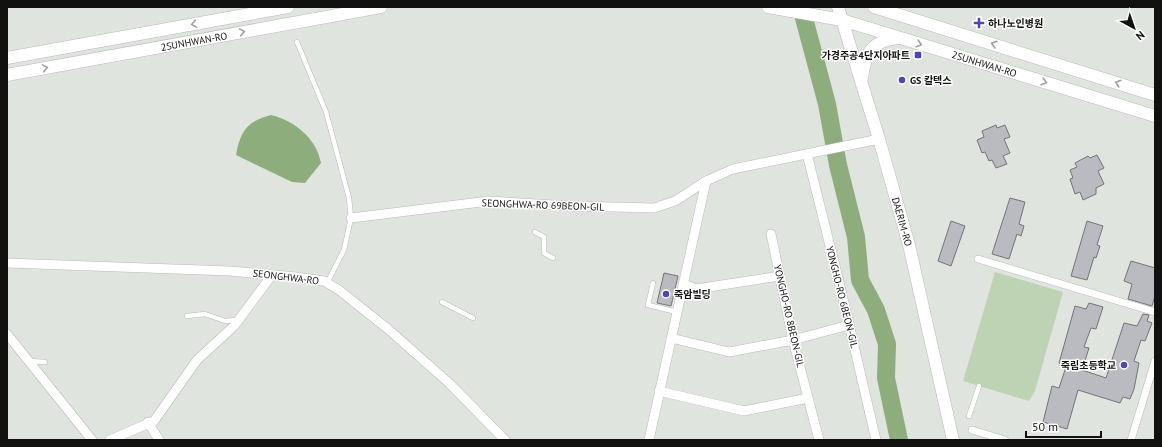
<svg xmlns="http://www.w3.org/2000/svg" width="1162" height="447" font-family="'PT Sans','Noto Sans KR',sans-serif">
<style>
.green{fill:#bdd3b3}
.water{fill:#8dae7c}
.lines{fill:none;stroke-linecap:round;stroke-linejoin:round}
.river{stroke:#8dae7c;stroke-width:18}
.building{fill:#babbc1;stroke:#73747a}
.service-casing{stroke:#b7bbb5;stroke-width:5.5}
.pedestrian-casing{stroke:#b7bbb5;stroke-width:8}
.minor-casing{stroke:#b7bbb5;stroke-width:10}
.tertiary-casing{stroke:#b7bbb5;stroke-width:13}
.service{stroke:#fff;stroke-width:4.5}
.pedestrian{stroke:#fff;stroke-width:7}
.minor{stroke:#fff;stroke-width:9}
.tertiary{stroke:#fff;stroke-width:12}
.oneway{stroke:#a0a09f}
.poi-dot{fill:#4a45bb;stroke:#fff;stroke-width:1.5}
.labels{text-anchor:middle;dominant-baseline:central;stroke-width:3;stroke-linejoin:round;paint-order:stroke}
.poi-label{font-size:10px;font-weight:bold;fill:#111210;stroke:#fff;text-anchor:start}
.street-label{font-size:10px;fill:#111210;stroke:#fff}
</style>
<rect width="100%" height="100%" fill="#e0e4de"/>
<polygon class="green" points="995,272 1063,292 1035,391 1029,401 963,381"/>
<path class="water" d="M271,115C295,121 316,138 321,163L305,183L292,182L236,155C240,131 248,121 271,115Z"/>
<g class="lines">
<polyline class="river" points="801,7 827,104 838,165 856,237 860,280 876,310 887,344 886,378 899,440"/>
</g>
<g class="building">
<polygon points="996,125 997,128 1005,125 1010,137 1004,139 1010,153 1003,156 1007,164 996,168 992,160 989,161 985,152 982,153 977,140 984,137 982,131"/>
<polygon points="1097,155 1104,168 1098,171 1104,184 1096,188 1096,194 1083,200 1080,192 1075,194 1070,179 1073,178 1070,170 1077,167 1075,163 1088,156 1090,158"/>
<polygon points="1010,198 1025,202 1019,224 1024,226 1021,236 1017,234 1009,259 992,254"/>
<polygon points="951,221 965,226 951,266 938,261"/>
<polygon points="1087,221 1103,226 1097,245 1100,246 1096,258 1094,257 1087,280 1071,276"/>
<polygon points="1131,261 1155,268 1155,296 1152,306 1128,299 1132,284 1124,281"/>
<polygon points="664,273 678,276 671,306 657,303"/>
<polygon points="1089,303 1103,307 1096,329 1091,328 1084,347 1089,348 1082,370 1106,378 1124,323 1137,326 1143,314 1149,315 1147,321 1152,323 1145,341 1141,340 1134,361 1139,363 1134,389 1130,399 1123,397 1120,403 1078,390 1067,429 1043,422 1052,386 1059,388 1066,367 1059,363 1075,306 1086,309"/>
</g>
<g class="lines">
<g class="service-casing">
<g id="service">
<polyline points="297,42 326,112 349,198 351,218 344,250 327,283"/>
<polyline points="535,232 544,237 544,253 553,258"/>
<polyline points="653,283 648,305 677,312"/>
<polyline points="442,302 473,318"/>
<polyline points="187,316 205,314 225,321 237,320"/>
<polyline points="30,361 45,362"/>
<polyline points="969,416 979,386"/>
</g>
</g>
<g class="pedestrian-casing">
<g id="pedestrian">
<polyline points="978,259 1155,312"/>
<polyline points="972,430 1005,440"/>
<polyline points="1131,440 1155,361"/>
</g>
</g>
<g class="minor-casing">
<g id="minor">
<polyline points="807,154 841,290 876,440"/>
<polyline points="706,181 733,169 879,139"/>
<polyline points="351,218 489,201 570,206 654,208 675,201 706,181 649,440"/>
<polyline points="771,234 793,340 819,440"/>
<polyline points="7,263 230,271 296,277 324,281 339,290 388,329 449,383 505,440"/>
<polyline points="683,284 696,289 780,276"/>
<polyline points="7,334 92,440"/>
<polyline points="671,338 729,352 793,340 849,325"/>
<polyline points="659,391 744,411 808,398"/>
<polyline points="148,422 159,440"/>
<polyline points="110,440 154,421 197,360 234,326 272,275"/>
</g>
</g>
<g class="tertiary-casing">
<g id="tertiary">
<path id="s1" d="M768,7L842,20L1155,116"/>
<path id="s2" d="M838,7L879,139L909,245L953,440"/>
<polyline points="874,7 1155,95"/>
<polyline points="7,58 288,7"/>
<path id="s3" d="M7,75L381,7"/>
<path d="M862,78C865,54 871,40 899,38"/>
</g>
</g>
<use href="#service" class="service"/>
<use href="#pedestrian" class="pedestrian"/>
<use href="#minor" class="minor"/>
<use href="#tertiary" class="tertiary"/>
</g>
<defs><path id="oneway-chevron" d="M-2-3.5L2.5 0L-2 3.5" fill="none" stroke-width="1.6" stroke-linecap="round" stroke-linejoin="round"/></defs>
<g class="oneway">
<use href="#oneway-chevron" transform="translate(194 24) rotate(170)"/>
<use href="#oneway-chevron" transform="translate(242 32) rotate(-10)"/>
<use href="#oneway-chevron" transform="translate(919 44) rotate(17)"/>
<use href="#oneway-chevron" transform="translate(994 44) rotate(-163)"/>
<use href="#oneway-chevron" transform="translate(45 68) rotate(-10)"/>
<use href="#oneway-chevron" transform="translate(1044 82) rotate(17)"/>
<use href="#oneway-chevron" transform="translate(1118 83) rotate(-163)"/>
</g>
<g class="poi-dot">
<path d="M977 17h4v4h4v4h-4v4h-4v-4h-4v-4h4z"/>
<rect x="914" y="51" width="8" height="8" rx="2"/>
<circle cx="902" cy="80" r="4"/>
<circle cx="666" cy="294" r="4"/>
<circle cx="1124" cy="365" r="4"/>
</g>
<g class="labels">
<g class="poi-label">
<text x="988" y="23">하나노인병원</text>
<text x="910" y="55" text-anchor="end">가경주공4단지아파트</text>
<text x="910" y="80">GS 칼텍스</text>
<text x="674" y="294">죽암빌딩</text>
<text x="1116" y="365" text-anchor="end">죽림초등학교</text>
</g>
<g class="street-label">
<text stroke="none"><textPath href="#s3" startOffset="190">2SUNHWAN-RO</textPath></text>
<text stroke="none"><textPath href="#s1" startOffset="224">2SUNHWAN-RO</textPath></text>
<text transform="translate(543 205) rotate(2)">SEONGHWA-RO 69BEON-GIL</text>
<text stroke="none"><textPath href="#s2" startOffset="224">DAERIM-RO</textPath></text>
<text transform="translate(286 277) rotate(7)">SEONGHWA-RO</text>
<text transform="translate(842 297) rotate(76)">YONGHO-RO 6BEON-GIL</text>
<text transform="translate(789 316) rotate(77)">YONGHO-RO 8BEON-GIL</text>
</g>
</g>
<rect width="1162" height="447" fill="none" stroke="#111210" stroke-width="16"/>
<g transform="translate(1134 28) rotate(140)" stroke="#ffffff" stroke-width="3" paint-order="stroke">
<path d="M0-3L7 15L0 10L-7 15Z" fill="#111210"/>
<text y="-6" font-size="11" font-weight="bold" text-anchor="middle" fill="#111210">N</text>
</g>
<path d="M1026 431v6h75v-6" fill="none" stroke="#111210" stroke-width="2"/>
<text x="1032" y="431" font-size="12" fill="#111210" stroke="#ffffff" stroke-width="3" paint-order="stroke">50 m</text>
</svg>
